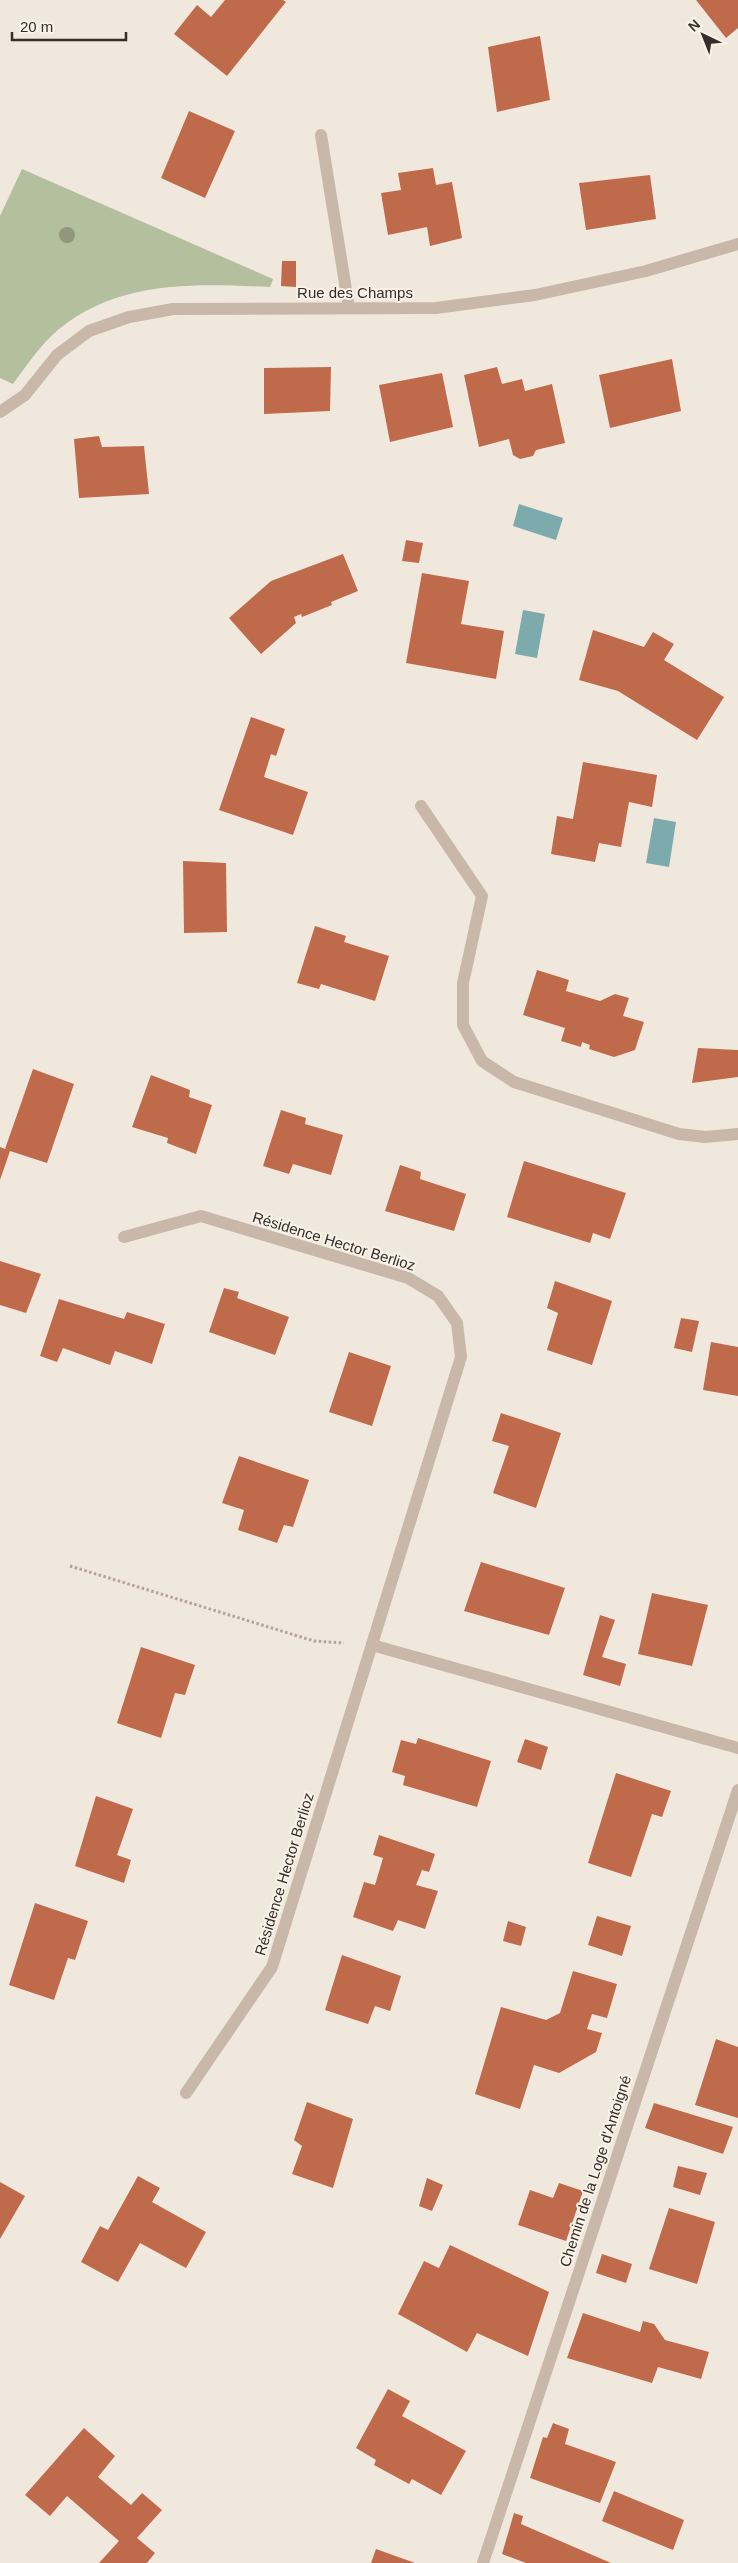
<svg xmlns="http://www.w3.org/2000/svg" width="738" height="2563" font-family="Helvetica,sans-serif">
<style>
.green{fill:#b3bf9e}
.water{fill:#7daaad}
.building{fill:#c06a4c}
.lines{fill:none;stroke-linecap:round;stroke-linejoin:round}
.path{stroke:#b4a294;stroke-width:3;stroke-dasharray:2.5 2.5;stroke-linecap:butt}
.minor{stroke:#c9b8a9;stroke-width:12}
.tree{fill:#92967d}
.labels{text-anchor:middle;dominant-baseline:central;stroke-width:4;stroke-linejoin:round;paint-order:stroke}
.street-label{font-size:15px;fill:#362d29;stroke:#f9f2e9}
</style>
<rect width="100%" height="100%" fill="#f1e8dd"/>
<path class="green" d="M22,169L273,279L270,287C195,284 122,279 59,329C41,344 27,365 13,384L0,378V216Z"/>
<g class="water">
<polygon points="519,504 563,518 556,540 513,526"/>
<polygon points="523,610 545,614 537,658 515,654"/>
<polygon points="654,818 676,822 669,867 646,863"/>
</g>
<g class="building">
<polygon points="225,0 283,0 286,2 227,76 174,34 197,5 211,17"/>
<polygon points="696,0 738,0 738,28 726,38"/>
<polygon points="540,36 550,100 497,112 488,47"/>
<polygon points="189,111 235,131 205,198 161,178"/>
<polygon points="433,168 436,185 452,182 462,238 430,246 427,227 388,235 381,193 401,190 398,173"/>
<polygon points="650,175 656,219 586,230 579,183"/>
<polygon points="282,261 296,261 296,287 281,286"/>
<polygon points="672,359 681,411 610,428 599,375"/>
<polygon points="331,367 330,411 264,414 264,368"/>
<polygon points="497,367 502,384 522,379 525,391 552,384 565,443 536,450 533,456 520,459 513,455 509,439 479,447 464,375"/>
<polygon points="442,373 453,427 390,442 379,385"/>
<polygon points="99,436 102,447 144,446 149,494 79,498 74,439"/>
<polygon points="406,540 423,543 419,563 402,561"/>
<polygon points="343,554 358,591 331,602 332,605 302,617 301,614 294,617 296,623 261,654 229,618 271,581"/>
<polygon points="422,573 469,581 461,624 504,631 496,679 406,663"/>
<polygon points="593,630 644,647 653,632 674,644 664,660 724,697 697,740 618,691 579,680"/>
<polygon points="251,717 285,729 276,756 271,754 264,777 308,792 293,835 219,810"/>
<polygon points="583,762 657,775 652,807 629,802 621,847 599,843 595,862 551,854 557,816 573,819"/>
<polygon points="183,861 226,863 227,932 184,933"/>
<polygon points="315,926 346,936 344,942 389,956 375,1001 321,984 319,989 297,983"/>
<polygon points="537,970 569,980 566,991 600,1001 615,994 629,998 623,1016 644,1022 635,1050 614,1057 589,1049 590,1045 582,1042 581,1047 561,1041 565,1028 523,1015"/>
<polygon points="698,1048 738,1050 738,1077 692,1083"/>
<polygon points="33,1069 74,1084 47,1163 10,1151 0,1180 0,1147 5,1149"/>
<polygon points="151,1075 190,1090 189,1097 212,1105 196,1154 167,1143 168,1138 132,1127"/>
<polygon points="281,1110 306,1118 305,1124 343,1135 331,1175 293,1164 289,1174 263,1166"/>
<polygon points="524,1161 626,1193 610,1239 593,1233 590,1243 507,1217"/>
<polygon points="400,1165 421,1172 420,1179 466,1194 454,1231 385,1211"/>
<polygon points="0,1261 41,1274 26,1313 0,1305"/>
<polygon points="555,1281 612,1301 592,1365 547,1350 558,1313 547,1308"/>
<polygon points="224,1288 239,1292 237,1298 289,1317 275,1355 209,1332"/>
<polygon points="59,1299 124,1319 127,1312 165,1324 152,1364 115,1351 110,1365 63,1348 57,1362 40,1356"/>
<polygon points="681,1318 699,1321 692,1352 674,1348"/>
<polygon points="711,1342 738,1347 738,1396 703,1390"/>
<polygon points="349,1352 391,1366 372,1426 329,1412"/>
<polygon points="501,1413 561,1433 536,1508 493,1493 509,1446 492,1441"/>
<polygon points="239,1456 309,1480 293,1527 284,1525 277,1543 238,1530 244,1510 222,1503"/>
<polygon points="481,1562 565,1588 549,1635 464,1611"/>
<polygon points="652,1593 708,1605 692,1666 638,1654"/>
<polygon points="600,1615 615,1620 602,1657 626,1664 620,1686 583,1675"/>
<polygon points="141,1647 195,1665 185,1695 175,1693 161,1738 117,1723"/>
<polygon points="418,1738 491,1761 477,1807 403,1785 405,1776 392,1772 401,1740 416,1744"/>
<polygon points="525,1739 548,1747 541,1770 517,1762"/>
<polygon points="616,1773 671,1791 662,1817 652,1814 631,1877 588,1863"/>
<polygon points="96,1796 133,1809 117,1855 131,1860 124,1883 75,1866"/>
<polygon points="379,1835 435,1854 429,1872 422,1870 416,1885 438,1891 425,1929 398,1920 393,1931 353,1917 364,1882 375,1885 383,1858 373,1855"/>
<polygon points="35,1903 88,1921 75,1960 68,1958 54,2000 9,1985"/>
<polygon points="597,1916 631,1926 622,1956 588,1945"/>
<polygon points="508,1921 526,1927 521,1946 503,1941"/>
<polygon points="342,1955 401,1976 390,2011 375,2006 368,2024 325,2010"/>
<polygon points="573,1971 617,1984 607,2018 592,2014 587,2029 602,2033 596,2052 559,2073 534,2065 520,2109 475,2094 501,2007 546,2020 560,2013"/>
<polygon points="716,2039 738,2047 738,2118 695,2105"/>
<polygon points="307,2102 353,2119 333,2188 292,2174 302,2146 294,2140"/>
<polygon points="654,2103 733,2127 723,2154 645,2128"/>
<polygon points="678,2166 707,2173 700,2195 673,2187"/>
<polygon points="138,2176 160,2188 152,2202 206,2232 186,2268 140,2243 118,2282 81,2262 100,2226 108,2230"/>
<polygon points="427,2178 443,2185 432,2211 419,2206"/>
<polygon points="0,2182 25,2196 0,2239"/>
<polygon points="559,2183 583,2191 566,2241 518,2225 530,2190 553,2198"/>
<polygon points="669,2208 715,2222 697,2284 649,2269"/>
<polygon points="450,2245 549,2292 528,2356 477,2333 467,2352 398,2314 424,2261 439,2268"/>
<polygon points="602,2254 632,2264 626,2283 596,2273"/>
<polygon points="583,2313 640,2332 643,2321 654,2324 665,2340 709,2352 701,2379 658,2367 652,2383 567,2358"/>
<polygon points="388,2389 410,2401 402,2416 466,2451 441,2495 412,2479 409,2484 374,2465 376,2460 356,2448"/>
<polygon points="553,2423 569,2429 565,2444 616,2462 600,2503 530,2478 543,2437 547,2438"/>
<polygon points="84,2428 115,2456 98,2477 131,2505 142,2493 162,2510 137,2538 155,2553 147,2563 99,2563 119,2541 67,2496 50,2516 25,2495"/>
<polygon points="614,2491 684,2520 673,2550 602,2521"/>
<polygon points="514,2513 523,2516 521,2524 611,2563 526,2563 502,2554"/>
<polygon points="376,2549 415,2563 371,2563"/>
</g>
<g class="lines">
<polyline class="path" points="70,1566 314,1641 344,1643"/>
<g class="minor">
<polyline points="321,135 349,308"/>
<polyline points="0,412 25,395 57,355 89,331 129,317 173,309 436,308 535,295 646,271 738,244"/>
<polyline points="421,806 482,896 463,983 463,1025 482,1061 514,1082 679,1134 705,1137 738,1134"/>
<polyline points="124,1237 201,1216 408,1278 438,1296 457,1323 461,1357 272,1967 186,2093"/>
<polyline points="372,1645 738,1748"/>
<polyline points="483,2563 738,1790"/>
</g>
</g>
<circle class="tree" cx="67" cy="235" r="8"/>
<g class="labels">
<g class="street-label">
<text x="355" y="292">Rue des Champs</text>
<text transform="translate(334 1241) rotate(17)">Résidence Hector Berlioz</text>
<text transform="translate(284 1874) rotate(-73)">Résidence Hector Berlioz</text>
<text transform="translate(595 2171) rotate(-72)">Chemin de la Loge d'Antoigné</text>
</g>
</g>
<g transform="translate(703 35) rotate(317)" stroke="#f9f2e9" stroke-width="4" paint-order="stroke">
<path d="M0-4L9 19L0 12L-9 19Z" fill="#362d29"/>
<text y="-8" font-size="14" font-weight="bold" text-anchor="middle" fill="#362d29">N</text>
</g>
<path d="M12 32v8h114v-8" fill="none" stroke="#362d29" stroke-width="2.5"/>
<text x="20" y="32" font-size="15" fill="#362d29" stroke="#f9f2e9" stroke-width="4" paint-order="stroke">20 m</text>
</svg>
